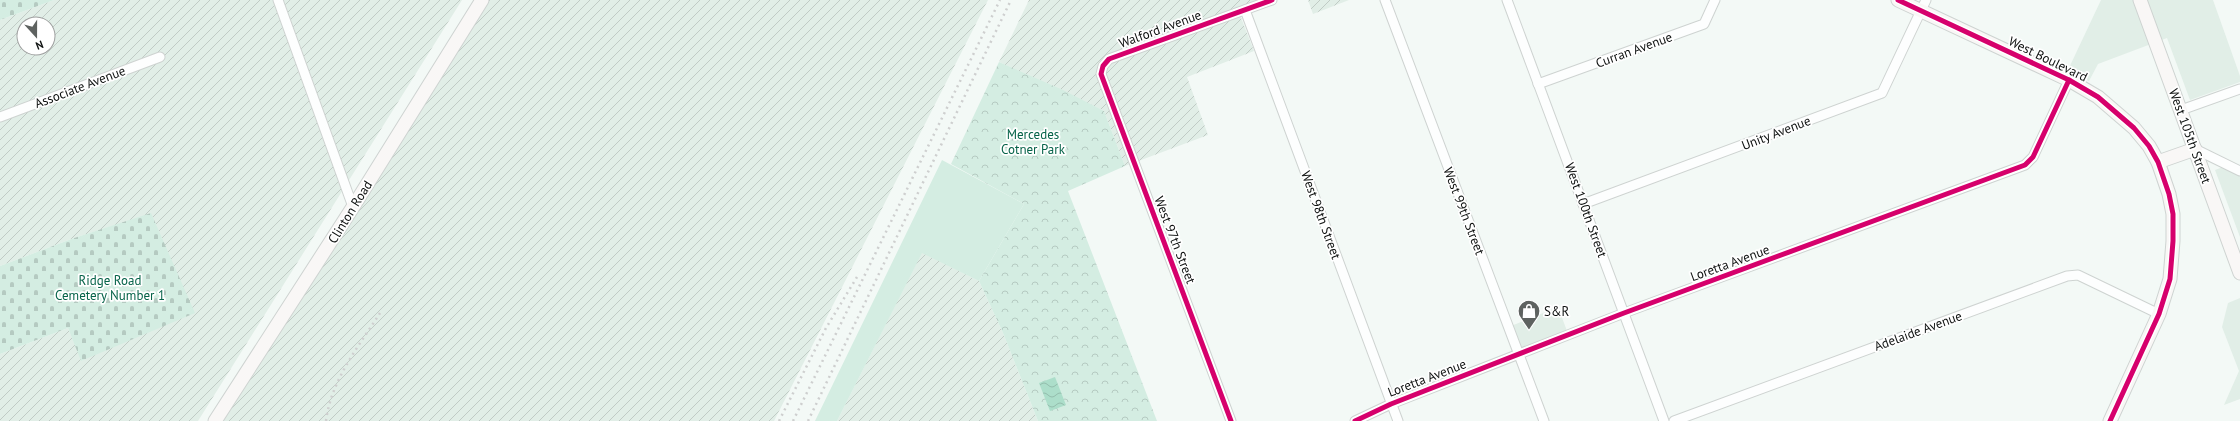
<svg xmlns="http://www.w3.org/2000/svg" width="2240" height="421" font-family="'PT Sans',sans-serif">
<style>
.built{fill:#e1eee7}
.industrial{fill:url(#industrial-furrows);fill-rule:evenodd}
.grass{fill:#d4ede2}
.forest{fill:url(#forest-crowns)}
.cemetery{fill:url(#cemetery-stones)}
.water{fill:url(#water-waves)}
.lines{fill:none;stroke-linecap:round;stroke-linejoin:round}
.street-casing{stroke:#ced3d1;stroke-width:11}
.secondary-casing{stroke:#ced3d1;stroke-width:15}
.street{stroke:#fdfefe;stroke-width:9}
.secondary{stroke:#f9f7f6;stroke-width:13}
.rail{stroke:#cecfcf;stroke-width:2.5;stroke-dasharray:2 4;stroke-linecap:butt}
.cycleway-casing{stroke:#fff;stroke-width:8}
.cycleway{stroke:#d6006c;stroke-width:5}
.labels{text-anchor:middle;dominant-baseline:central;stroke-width:3.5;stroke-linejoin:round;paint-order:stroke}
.street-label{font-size:13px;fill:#0d100f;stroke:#fff}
.park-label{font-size:13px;fill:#066349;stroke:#fff}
.poi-label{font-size:13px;fill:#0d100f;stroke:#fff;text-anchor:start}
</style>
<defs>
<pattern id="industrial-furrows" width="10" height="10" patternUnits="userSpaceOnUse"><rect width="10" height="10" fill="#e1eee7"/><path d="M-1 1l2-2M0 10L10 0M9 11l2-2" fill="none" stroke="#c0cbc5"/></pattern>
<pattern id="forest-crowns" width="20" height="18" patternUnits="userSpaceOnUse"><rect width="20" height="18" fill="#d4ede2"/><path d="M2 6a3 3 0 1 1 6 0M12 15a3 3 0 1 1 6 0" fill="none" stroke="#b5cac1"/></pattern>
<pattern id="cemetery-stones" width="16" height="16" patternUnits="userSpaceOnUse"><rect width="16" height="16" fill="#d4ede2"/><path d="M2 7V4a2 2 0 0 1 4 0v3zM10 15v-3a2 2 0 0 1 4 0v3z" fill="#b5cac1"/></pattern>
<pattern id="water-waves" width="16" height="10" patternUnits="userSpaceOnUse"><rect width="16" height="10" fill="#acdeca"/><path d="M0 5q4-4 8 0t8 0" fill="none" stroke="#93bdac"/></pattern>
</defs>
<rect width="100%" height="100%" fill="#f3f9f6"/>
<g class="built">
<polygon points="2101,0 2213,0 2240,76 2240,82 2190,100 2167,38 2098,64 2089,81 2068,70"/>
<polygon points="2223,167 2240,176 2240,237 2215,170"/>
<polygon points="2240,298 2240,399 2224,405 2239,371 2222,327 2228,303"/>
<polygon points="1558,307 1567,331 1521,350 1511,326"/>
</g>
<g class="industrial">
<path d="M54,0H462L198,421H0V354L68,328L82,361L151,214L74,238L0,266V20ZM24,24H48V48H24Z"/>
<polygon points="489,0 988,0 774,421 221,421"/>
<polygon points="1029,0 1262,0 1238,10 1254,51 1187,77 1208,135 1125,166 1104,111 999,62"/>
<polygon points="1308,0 1349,0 1313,14"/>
<polygon points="922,252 979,281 1003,333 1038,421 837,421"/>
</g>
<polygon class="grass" points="942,160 1024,204 979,281 922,253 837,421 815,421"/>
<polygon class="forest" points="999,62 1063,90 1104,111 1125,166 1068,191 1157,421 1038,421 1003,333 979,281 1024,204 951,164"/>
<g class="cemetery">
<polygon points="0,0 54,0 0,20"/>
<polygon points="151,213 195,313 81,361 68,328 0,354 0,266 74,238"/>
</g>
<polygon class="water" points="1055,377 1066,405 1050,411 1039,383"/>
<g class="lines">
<g class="street-casing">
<g id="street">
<polyline points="278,0 353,207"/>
<polyline points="1385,0 1544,421"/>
<polyline points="1507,0 1664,421"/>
<polyline points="1245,10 1398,421"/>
<polyline points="1538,84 1704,24 1715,0"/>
<polyline points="2181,110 2240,89"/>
<polyline points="0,117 160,57"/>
<polyline points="2195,149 2240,171"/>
<polyline points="1583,204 1882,93 1926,0"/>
<polyline points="1231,421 1101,74 1103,66 1109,59 1272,0"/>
<polyline points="1355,421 1391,404 1624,313 2025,165 2033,157 2069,80"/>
<polyline points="1674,421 2067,276 2078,275 2159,314"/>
</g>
</g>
<g class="secondary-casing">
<g id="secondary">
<polyline points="1898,0 2069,80 2098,97 2134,128 2149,146 2158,162 2169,194 2173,214 2173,241 2170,279 2159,314 2110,421"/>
<polyline points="2140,0 2240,273"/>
<polyline points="2158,162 2195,149"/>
<polyline points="215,421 353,207 482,0"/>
</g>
</g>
<use href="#street" class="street"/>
<use href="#secondary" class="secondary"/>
<g class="rail">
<path d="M326,421C331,380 359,346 380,313"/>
<polyline points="779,421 826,328 857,277"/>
<polyline points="793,421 1000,0"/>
<polyline points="808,421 1011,0"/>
</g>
<g class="cycleway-casing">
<g id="cycleway">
<polyline points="1898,0 2069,80 2098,97 2134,128 2149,146 2158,162 2169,194 2173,214 2173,241 2170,279 2159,314 2110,421"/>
<polyline points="1231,421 1101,74 1103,66 1109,59 1272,0"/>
<polyline points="1355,421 1391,404 1624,313 2025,165 2033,157 2069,80"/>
</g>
</g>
<use href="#cycleway" class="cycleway"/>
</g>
<defs>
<g id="shop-pin" transform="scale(1.15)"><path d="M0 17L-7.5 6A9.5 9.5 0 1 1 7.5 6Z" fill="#5e6260" stroke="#fff"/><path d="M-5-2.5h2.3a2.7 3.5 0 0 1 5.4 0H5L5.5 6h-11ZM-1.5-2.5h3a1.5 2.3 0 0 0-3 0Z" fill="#fff"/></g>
</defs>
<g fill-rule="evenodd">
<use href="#shop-pin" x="1529" y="311"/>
</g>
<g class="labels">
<g class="street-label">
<text transform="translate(1160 29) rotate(-20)">Walford Avenue</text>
<text transform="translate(1634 50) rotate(-20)">Curran Avenue</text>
<text transform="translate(2048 59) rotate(26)">West Boulevard</text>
<text transform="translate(80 87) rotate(-21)">Associate Avenue</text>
<text transform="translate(1776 133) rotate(-21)">Unity Avenue</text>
<text transform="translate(2190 136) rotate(70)">West 105th Street</text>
<text transform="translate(1586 210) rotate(70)">West 100th Street</text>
<text transform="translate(1464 211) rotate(69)">West 99th Street</text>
<text transform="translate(350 212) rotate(-58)">Clinton Road</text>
<text transform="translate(1321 215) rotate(70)">West 98th Street</text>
<text transform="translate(1175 240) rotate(69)">West 97th Street</text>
<text transform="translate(1730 263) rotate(-20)">Loretta Avenue</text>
<text transform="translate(1918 331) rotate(-20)">Adelaide Avenue</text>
<text transform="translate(1427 378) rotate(-21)">Loretta Avenue</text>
</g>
<g class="park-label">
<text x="1033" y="134">Mercedes<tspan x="1033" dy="15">Cotner Park</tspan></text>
<text x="110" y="280">Ridge Road<tspan x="110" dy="15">Cemetery Number 1</tspan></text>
</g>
<g class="poi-label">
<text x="1544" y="311">S&amp;R</text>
</g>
</g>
<g transform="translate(36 36) rotate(159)"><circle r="19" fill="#ffffff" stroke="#9e9f9f"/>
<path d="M0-3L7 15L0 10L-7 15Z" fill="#5e6260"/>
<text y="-6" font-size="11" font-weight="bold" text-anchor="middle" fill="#0d100f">N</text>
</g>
</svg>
